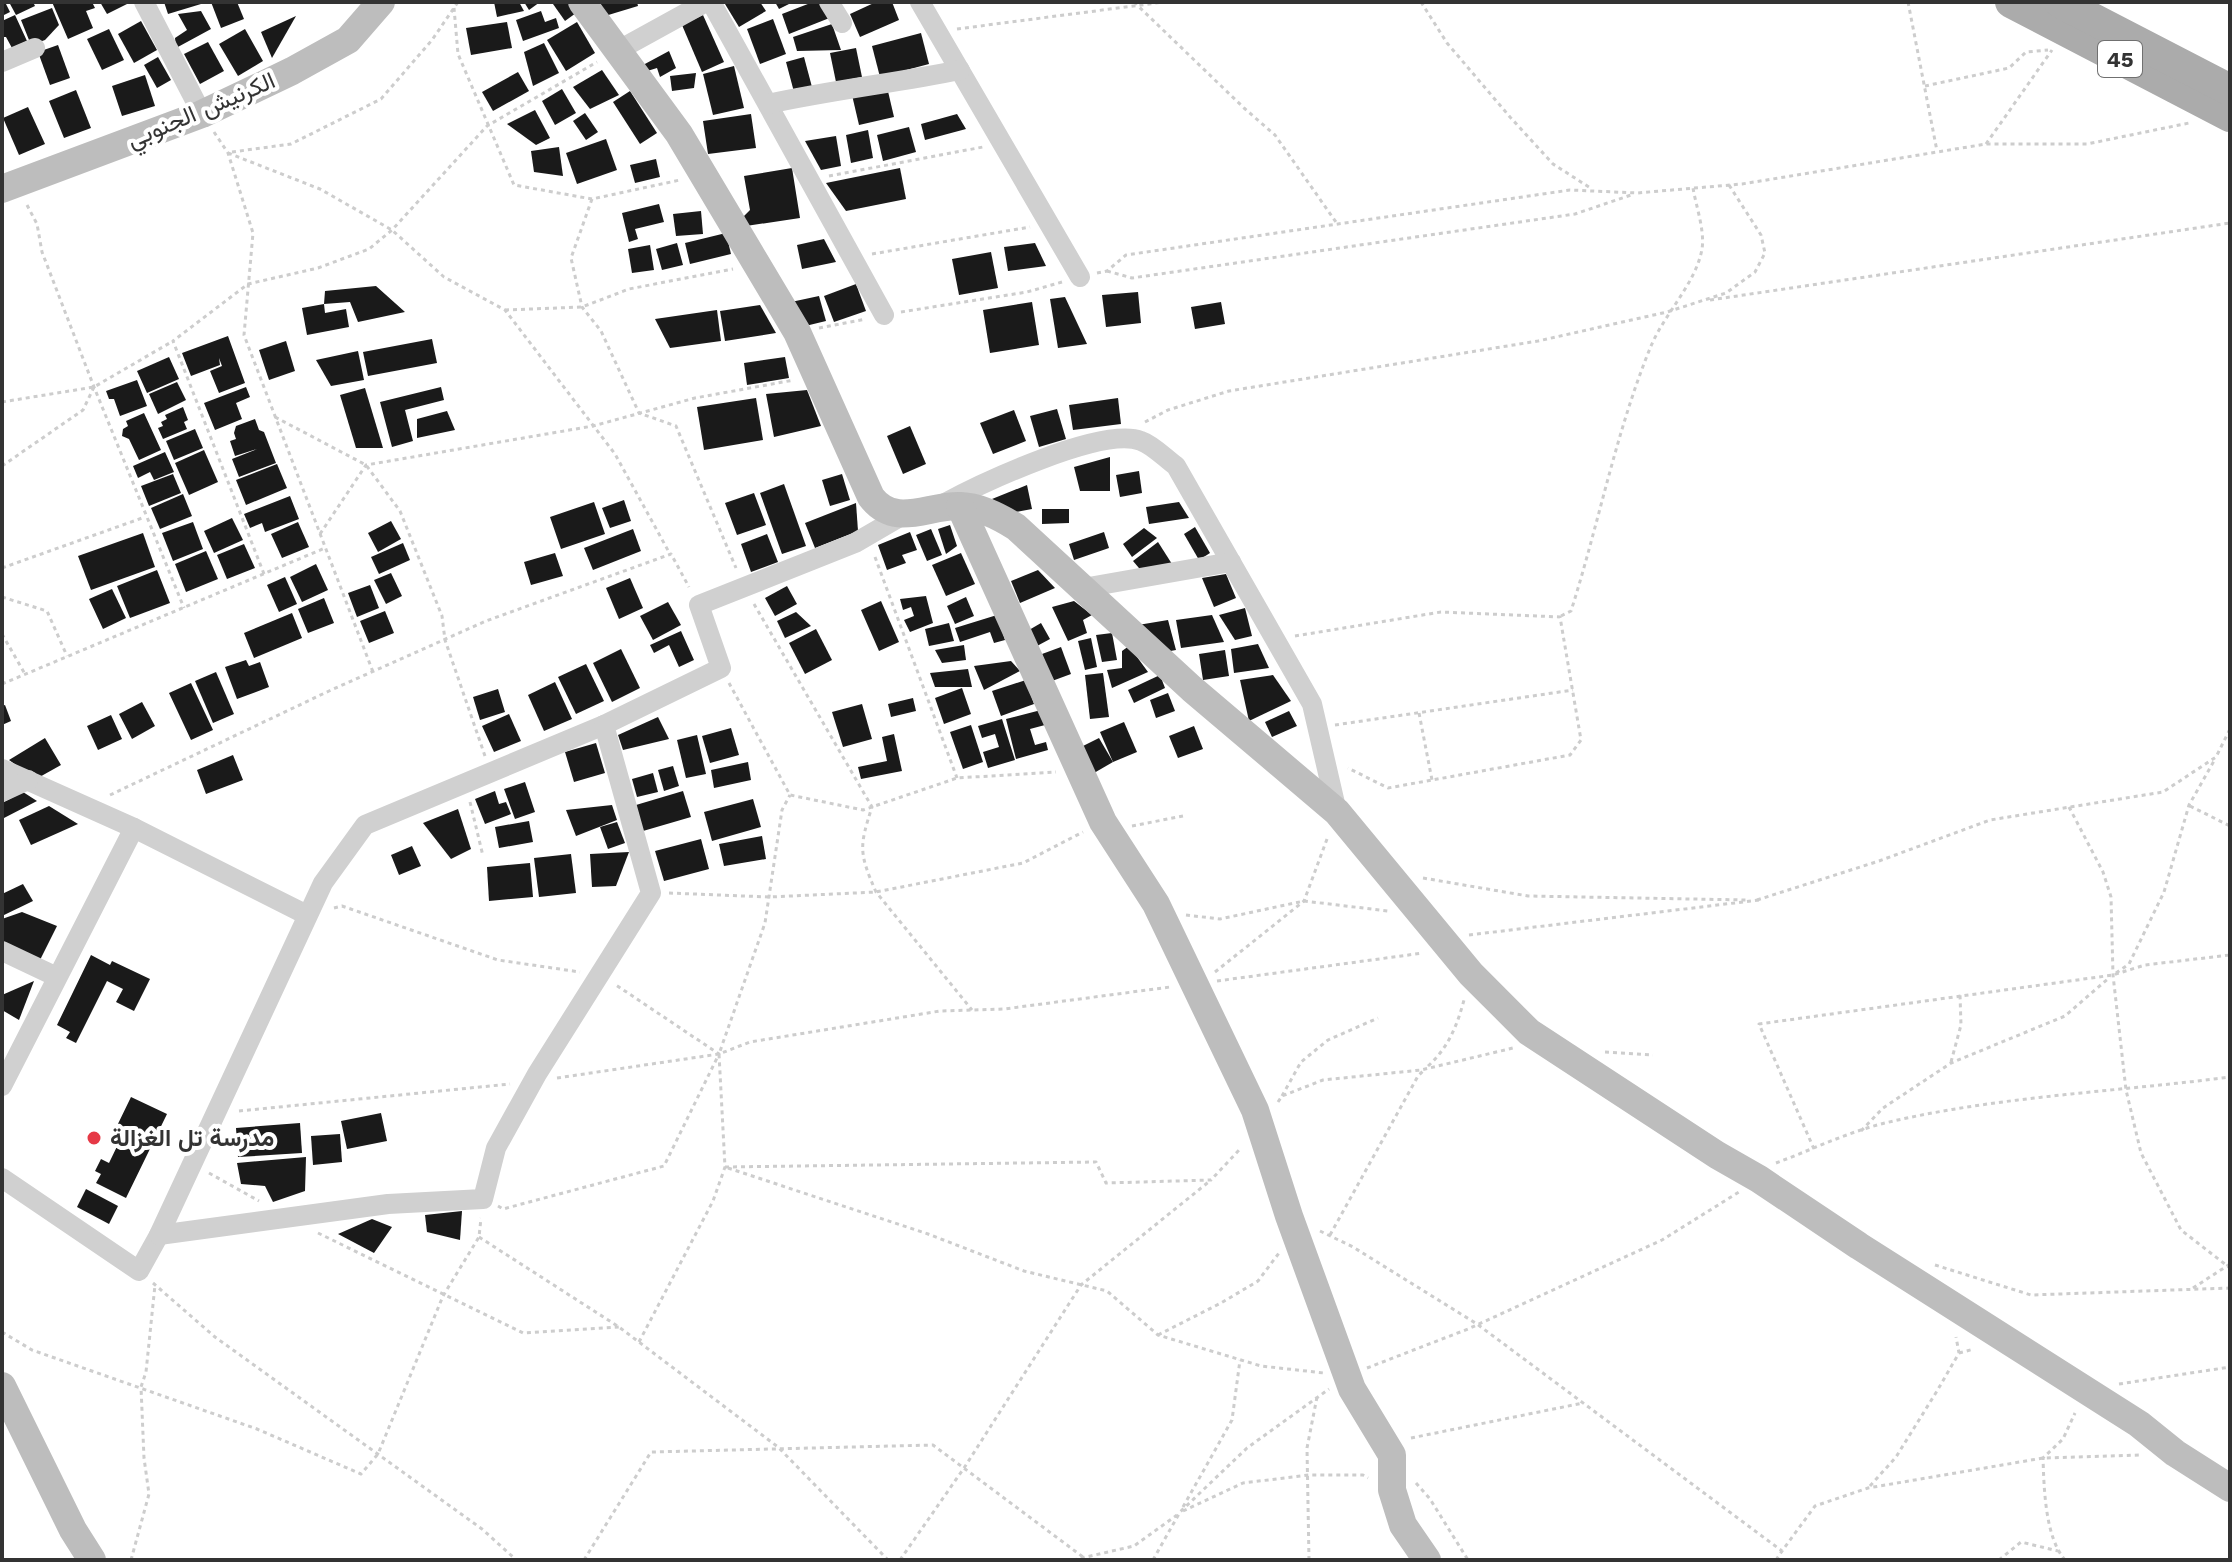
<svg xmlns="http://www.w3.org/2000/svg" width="2232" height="1562" font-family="'Work Sans',Vazirmatn,sans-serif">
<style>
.building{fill:#1a1a1a}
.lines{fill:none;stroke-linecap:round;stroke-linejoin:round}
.path{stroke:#cdcdcd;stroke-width:3;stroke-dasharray:4 4;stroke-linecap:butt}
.street{stroke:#d0d0d0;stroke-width:20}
.secondary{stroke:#bdbdbd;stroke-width:28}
.primary{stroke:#ababab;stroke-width:32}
.poi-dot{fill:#e63946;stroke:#fff;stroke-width:3}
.labels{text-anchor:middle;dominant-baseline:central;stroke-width:8;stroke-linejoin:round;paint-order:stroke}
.shield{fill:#fff;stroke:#707070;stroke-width:2}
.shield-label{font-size:22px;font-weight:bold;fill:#333}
.street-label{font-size:24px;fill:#333;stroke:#fff}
.poi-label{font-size:24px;font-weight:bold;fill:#333;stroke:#fff;text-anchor:start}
</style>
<rect width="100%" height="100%" fill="#fff"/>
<g class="building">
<polygon points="2,2 5,2 10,12 2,16"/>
<polygon points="9,2 33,2 35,6 16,15"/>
<polygon points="52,2 92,2 95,8 86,11 93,28 68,39"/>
<polygon points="100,2 131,2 107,14"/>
<polygon points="164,2 200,2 201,4 168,14"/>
<polygon points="211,2 237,2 244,19 221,28"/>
<polygon points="494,2 519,2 524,11 497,17"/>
<polygon points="524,2 540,2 529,10"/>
<polygon points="555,2 568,2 576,13 565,21 553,4"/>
<polygon points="600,2 637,2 638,6 605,16"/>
<polygon points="729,2 760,2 766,11 739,27 725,4"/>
<polygon points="775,2 793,2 779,9"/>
<polygon points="813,2 818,2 832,17 789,34 782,14"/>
<polygon points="876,2 892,2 899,20 860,37 850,14"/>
<polygon points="52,8 59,25 45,40 31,45 21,20"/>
<polygon points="201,11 211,29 176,48 175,38 187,30 178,14"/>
<polygon points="541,11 545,22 556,18 559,28 523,41 516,20"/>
<polygon points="15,15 27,41 12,48 6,37 2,37 2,21"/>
<polygon points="703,15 724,62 702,72 682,25"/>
<polygon points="296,16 272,58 261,32"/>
<polygon points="773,19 786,54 760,64 747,29"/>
<polygon points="141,21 157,50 134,63 118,34"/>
<polygon points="507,22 512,48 471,55 466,28"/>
<polygon points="577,22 595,53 566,71 547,40"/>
<polygon points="832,24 841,50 797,51 793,37"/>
<polygon points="109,29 124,60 102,70 87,39"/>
<polygon points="245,29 263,61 238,76 219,44"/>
<polygon points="921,33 929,64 880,77 872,46"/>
<polygon points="208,42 224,71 200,84 184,54"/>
<polygon points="544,43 559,73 533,86 524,52"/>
<polygon points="58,45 70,78 50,85 38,52"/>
<polygon points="856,48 862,77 836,82 830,53"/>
<polygon points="669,51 676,68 660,77 657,68 644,72 643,65"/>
<polygon points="158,57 171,80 157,88 144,65"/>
<polygon points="804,57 812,87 794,92 786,62"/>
<polygon points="734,66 744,108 713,115 703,74"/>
<polygon points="602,70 619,95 590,109 573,87"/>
<polygon points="518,72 529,91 493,111 482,92"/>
<polygon points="696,73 694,88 672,91 670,76"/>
<polygon points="145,75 155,106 122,116 112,86"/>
<polygon points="887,87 894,117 859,125 852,95"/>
<polygon points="562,89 576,113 555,125 542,101"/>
<polygon points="76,90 91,128 64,138 49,101"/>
<polygon points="630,91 657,133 640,144 613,102"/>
<polygon points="28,107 45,144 19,155 3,118"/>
<polygon points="535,110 550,138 536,145 507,124"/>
<polygon points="585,113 598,132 586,140 573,121"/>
<polygon points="751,114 756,148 708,154 703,121"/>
<polygon points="957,114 966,129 925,140 921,124"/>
<polygon points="909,127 916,152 883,161 877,135"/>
<polygon points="868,130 873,158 851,163 846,135"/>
<polygon points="836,136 841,166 821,170 805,141"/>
<polygon points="606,139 617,170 577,184 566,153"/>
<polygon points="559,147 563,176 534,172 531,151"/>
<polygon points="656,159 660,177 635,183 630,165"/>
<polygon points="792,168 800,218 746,226 744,216 750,210 744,176"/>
<polygon points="900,168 906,199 846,211 826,183"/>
<polygon points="659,204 664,222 635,229 638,239 629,242 622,213"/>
<polygon points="701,211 703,234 676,236 673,214"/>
<polygon points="726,233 731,254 690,264 685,243"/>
<polygon points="824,239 836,262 802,269 797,245"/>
<polygon points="677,243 683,265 662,270 656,249"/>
<polygon points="1035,243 1046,266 1008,271 1004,247"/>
<polygon points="650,245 654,270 632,273 628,249"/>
<polygon points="991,252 998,288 959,295 952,259"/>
<polygon points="856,284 866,311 834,322 824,296"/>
<polygon points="376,286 405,312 358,322 350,302 324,304 325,313 346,309 349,327 307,335 302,308 324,304 325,291"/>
<polygon points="1138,292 1141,323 1106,327 1102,295"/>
<polygon points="819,296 826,321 797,328 791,302"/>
<polygon points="1065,297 1087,344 1058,348 1050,299"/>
<polygon points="1032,302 1039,345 990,353 983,310"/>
<polygon points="1221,302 1225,324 1195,329 1191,307"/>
<polygon points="760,305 776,333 725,341 720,311"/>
<polygon points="717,310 721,341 670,348 655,319"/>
<polygon points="228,336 245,383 219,393 210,371 222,366 219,358 220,365 191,376 182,353"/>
<polygon points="432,339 437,363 368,376 363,352"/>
<polygon points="286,341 295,371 269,380 259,350"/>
<polygon points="358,351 364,380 331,386 316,360"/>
<polygon points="169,357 179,379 147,393 137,371"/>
<polygon points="785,357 789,378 747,385 744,363"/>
<polygon points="137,380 147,406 120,416 114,399 109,399 106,391"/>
<polygon points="177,382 186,400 158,414 149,394"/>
<polygon points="246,387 250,397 236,403 242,419 215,430 204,403"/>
<polygon points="441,387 444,400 405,410 413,441 392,447 380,402"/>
<polygon points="365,388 383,448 356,448 340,395"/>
<polygon points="807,390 821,426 774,437 766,394"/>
<polygon points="756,398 763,440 704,450 697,407"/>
<polygon points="1118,398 1121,424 1073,430 1069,405"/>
<polygon points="183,407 188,420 184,422 187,429 163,439 158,428 163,426 161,422 167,419 165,415"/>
<polygon points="1057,409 1066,439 1039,447 1030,416"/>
<polygon points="1014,410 1026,441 993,454 980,423"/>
<polygon points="447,411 455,430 417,438 417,419"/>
<polygon points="144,413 161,450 139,460 129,439 122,436 123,429 128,426 126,421"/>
<polygon points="255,419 259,430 264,432 276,463 239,477 232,459 257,449 235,456 230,441 236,439 234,433 236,426"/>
<polygon points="910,426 926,464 903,474 887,436"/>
<polygon points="195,429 203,448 174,460 166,441"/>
<polygon points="204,450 218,482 189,495 175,463"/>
<polygon points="165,452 174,472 154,480 150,472 138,478 133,466"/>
<polygon points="1110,457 1110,491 1080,491 1074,467"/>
<polygon points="277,464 287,488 246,505 236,480"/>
<polygon points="1139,471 1142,493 1120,497 1116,475"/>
<polygon points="173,474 181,493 149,506 141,486"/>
<polygon points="842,474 850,500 830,506 822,480"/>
<polygon points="784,484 806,546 782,554 760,493"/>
<polygon points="1027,485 1032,509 1011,513 992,499"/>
<polygon points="754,493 766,525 737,535 725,503"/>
<polygon points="183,494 192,516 160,529 151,508"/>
<polygon points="290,496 299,519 265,532 262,523 250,528 244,514"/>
<polygon points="624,500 631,521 610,528 602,508"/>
<polygon points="594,502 605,534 561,549 550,517"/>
<polygon points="1179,502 1189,518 1149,524 1146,507"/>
<polygon points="856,503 858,531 815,548 805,523"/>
<polygon points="1042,509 1069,509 1069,523 1042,524"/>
<polygon points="232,518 243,540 214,553 204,531"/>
<polygon points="391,521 401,539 378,552 368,533"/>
<polygon points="193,522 203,549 173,561 162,533"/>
<polygon points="298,522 309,547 282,558 271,534"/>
<polygon points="950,525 957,546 946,554 938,529"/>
<polygon points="1195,527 1210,553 1199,560 1184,534"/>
<polygon points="1144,528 1157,538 1132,557 1123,544"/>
<polygon points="633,529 641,551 593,570 584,548"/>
<polygon points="931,529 942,555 927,561 916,535"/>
<polygon points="910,532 917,550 902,555 906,563 887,570 878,545"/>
<polygon points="1104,532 1109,548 1074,560 1069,544"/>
<polygon points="143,533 155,567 91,590 78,556"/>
<polygon points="767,534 778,562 751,572 741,544"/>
<polygon points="1158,542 1172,564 1144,574 1133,561"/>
<polygon points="403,543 410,560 379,574 371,557"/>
<polygon points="244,544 255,568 227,579 217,555"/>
<polygon points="206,551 218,579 186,592 175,564"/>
<polygon points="555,553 563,576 531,585 524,562"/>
<polygon points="961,553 975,584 946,596 932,565"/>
<polygon points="316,564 328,590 302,602 290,577"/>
<polygon points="157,570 170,603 130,618 117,586"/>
<polygon points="1038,570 1055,588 1020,603 1011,581"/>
<polygon points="391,573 402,596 386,604 374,580"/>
<polygon points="1226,574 1236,598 1214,607 1202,578"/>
<polygon points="285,577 297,604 279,612 267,585"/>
<polygon points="630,578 643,608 619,619 606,588"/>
<polygon points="370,585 379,608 357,617 348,593"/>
<polygon points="787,586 797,604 775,616 765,598"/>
<polygon points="112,589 126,618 103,629 89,599"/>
<polygon points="926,596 933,623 910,632 904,620 914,616 911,607 903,610 900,599"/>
<polygon points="966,597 974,616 955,624 947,606"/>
<polygon points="324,598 334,623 308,633 298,609"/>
<polygon points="881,601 899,642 879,651 861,610"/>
<polygon points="1074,601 1092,615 1083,620 1087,633 1068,641 1052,607"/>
<polygon points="668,602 681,625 653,640 640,616"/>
<polygon points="1245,608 1252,636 1235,640 1219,615"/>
<polygon points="385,611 394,633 369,643 360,621"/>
<polygon points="796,612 811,626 785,638 777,621"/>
<polygon points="292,613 302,638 254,658 244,633"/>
<polygon points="997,615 1005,640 994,643 990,632 960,642 955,628"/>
<polygon points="1212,615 1224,642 1181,648 1176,620"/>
<polygon points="1168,620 1176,650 1165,652 1138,625"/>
<polygon points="949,623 954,641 929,646 925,629"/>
<polygon points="1041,623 1050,639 1037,646 1029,630"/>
<polygon points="816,629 832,660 805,674 789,643"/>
<polygon points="681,631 694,660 679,667 669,645 654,653 650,645"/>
<polygon points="1112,633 1117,660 1102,662 1096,635"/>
<polygon points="1091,638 1097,667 1085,670 1078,641"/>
<polygon points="1258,644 1269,668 1234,673 1231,649"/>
<polygon points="964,645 966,660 942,663 935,650"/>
<polygon points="1129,646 1148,672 1112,688 1107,670 1122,668 1122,651"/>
<polygon points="1061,647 1071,674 1052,681 1042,654"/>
<polygon points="621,649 640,688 612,702 593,663"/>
<polygon points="1225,650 1229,676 1203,680 1199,654"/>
<polygon points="246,660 249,666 260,662 269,687 237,699 225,667"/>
<polygon points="1011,661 1020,671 984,690 974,666"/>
<polygon points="586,664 604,701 576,714 558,677"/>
<polygon points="968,669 972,687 935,687 930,673"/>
<polygon points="216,672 234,714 213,723 195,681"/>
<polygon points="1103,673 1109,717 1090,719 1085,675"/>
<polygon points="1160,675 1165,688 1134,703 1128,690"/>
<polygon points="1273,675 1291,701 1249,721 1240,680"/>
<polygon points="1026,680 1034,704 1001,716 992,691"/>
<polygon points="555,682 572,719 544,731 528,695"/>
<polygon points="191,683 213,730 191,740 169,693"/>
<polygon points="962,688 971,714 944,724 935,698"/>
<polygon points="498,689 505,712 480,720 473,697"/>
<polygon points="1168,693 1175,711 1156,718 1150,700"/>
<polygon points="913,698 916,711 891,717 888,704"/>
<polygon points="142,702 155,726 132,739 119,714"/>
<polygon points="862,704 872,739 843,747 832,712"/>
<polygon points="5,705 11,721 2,725 2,706"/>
<polygon points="1041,710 1045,725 1030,729 1035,745 1046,742 1048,750 1016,759 1006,719"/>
<polygon points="1289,711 1297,726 1272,737 1265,722"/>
<polygon points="509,714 521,741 494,752 482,726"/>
<polygon points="111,715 122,739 98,750 87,726"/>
<polygon points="658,717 669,739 623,750 618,735"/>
<polygon points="1002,719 1015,760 988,768 983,752 999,747 995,734 982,738 978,726"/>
<polygon points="1124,722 1137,752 1113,762 1100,732"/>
<polygon points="971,725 983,762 963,769 950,732"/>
<polygon points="1194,726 1203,749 1178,758 1169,736"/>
<polygon points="731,728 739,755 710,763 702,736"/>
<polygon points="894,734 902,771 861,779 858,767 887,761 882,737"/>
<polygon points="697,735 706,774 686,778 677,740"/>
<polygon points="45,738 61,765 36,779 9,760"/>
<polygon points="1099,738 1113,762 1094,773 1081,747"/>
<polygon points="596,743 605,773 574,782 565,752"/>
<polygon points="233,755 243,780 206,794 197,770"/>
<polygon points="748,762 751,780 714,788 711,770"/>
<polygon points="673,766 679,786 664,791 658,770"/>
<polygon points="653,773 658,792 637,797 632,779"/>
<polygon points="525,782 535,812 515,819 504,789"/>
<polygon points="495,791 499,804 506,802 511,814 485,824 475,799"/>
<polygon points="683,791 691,817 643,831 636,805"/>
<polygon points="23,792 37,801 4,818 2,803"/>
<polygon points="753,799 761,827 712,841 704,812"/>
<polygon points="612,805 617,820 576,836 566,810"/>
<polygon points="49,806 78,824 31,845 19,820"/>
<polygon points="458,809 471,849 451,859 423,823"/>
<polygon points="529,821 533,842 499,848 495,827"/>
<polygon points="617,822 625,843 608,849 600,827"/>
<polygon points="762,836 766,859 724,866 719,844"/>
<polygon points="701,839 709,869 664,881 655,851"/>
<polygon points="412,846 421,866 399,875 391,855"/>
<polygon points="629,852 616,886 592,887 590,854"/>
<polygon points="571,854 576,893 539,897 534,858"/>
<polygon points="530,863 533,897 489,901 487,867"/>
<polygon points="23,884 33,901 2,916 2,894"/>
<polygon points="22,912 57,926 39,962 2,942 2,919"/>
<polygon points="91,955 110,965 112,961 150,979 134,1011 116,1002 123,989 107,981 76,1043 66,1038 70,1032 57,1025"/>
<polygon points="34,981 19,1020 2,1010 2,995"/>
<polygon points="131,1097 167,1114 126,1198 96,1183 101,1174 95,1171 101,1159 109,1163 123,1134 115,1130"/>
<polygon points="381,1113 387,1141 347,1149 341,1121"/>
<polygon points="300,1123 302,1153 238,1157 236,1128"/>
<polygon points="340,1134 342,1162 313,1165 311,1136"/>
<polygon points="306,1157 305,1191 273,1202 265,1186 241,1184 237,1163"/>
<polygon points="86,1189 118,1206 109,1224 77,1207"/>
<polygon points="462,1211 460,1240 427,1232 425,1215"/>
<polygon points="372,1219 392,1227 374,1253 338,1234"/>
</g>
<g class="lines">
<g class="path">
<polyline points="1134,2 1244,108 1275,135 1338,225"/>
<polyline points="1421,2 1447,43 1510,117 1553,164 1592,189"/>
<polyline points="1908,2 1937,151"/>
<polyline points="454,8 458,54 514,185 592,199 680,180"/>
<polyline points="957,29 1164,2"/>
<polyline points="1925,86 2009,68 2026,52 2048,50"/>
<polyline points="214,132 228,153 253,233 244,335 373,672"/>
<polyline points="1986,144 2052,50"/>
<polyline points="232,152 291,144 381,99 432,40 458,2"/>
<polyline points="228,153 320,189 392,230 444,277 505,310 615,454 670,554"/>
<polyline points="829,176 983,147"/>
<polyline points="592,199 571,258 582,307 601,331 639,413 676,426 736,568"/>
<polyline points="27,205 37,224 42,252 94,387 184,608"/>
<polyline points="872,254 1030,227"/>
<polyline points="1107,271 1132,278 1575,214 1634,194"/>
<polyline points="1097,273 1107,271 1126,255 1570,190 1637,193 1742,184 1986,144 2087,144 2189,123"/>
<polyline points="1710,300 2230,223"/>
<polyline points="505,310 582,307 629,289 733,269"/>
<polyline points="901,312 1027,292 1062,282"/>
<polyline points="819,328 866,319"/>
<polyline points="2,402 94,387 173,341"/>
<polyline points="275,417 366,465 400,511 442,616 445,640 485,756"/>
<polyline points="1145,422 1168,410 1229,391 1538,341 1667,312 1726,293 1755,272 1765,253 1761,235 1729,185"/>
<polyline points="2,466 83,410 94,387"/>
<polyline points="320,534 366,465 593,426 695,398 794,380"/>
<polyline points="875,557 957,778"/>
<polyline points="2,568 145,517"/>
<polyline points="264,574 173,341 248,284 318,268 369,249 392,230 487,126 597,62"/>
<polyline points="2,597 47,611 67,656"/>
<path d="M754,604L872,807C859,847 859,853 876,892L972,1010"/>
<path d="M1561,616L1571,611C1599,523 1616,431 1651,346C1665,313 1696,283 1702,249C1705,231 1696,206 1693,188"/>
<polyline points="2,634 25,674"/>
<polyline points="1295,636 1441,612 1560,617 1581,740 1570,755 1388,788 1348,768"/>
<polyline points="729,683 790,795 863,810 957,778 1056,772"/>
<polyline points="2,684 325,548"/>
<polyline points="1419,713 1432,780"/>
<polyline points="1335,725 1573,690"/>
<polyline points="110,795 329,691 486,621 671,554 689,587"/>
<polyline points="470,802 483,856"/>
<polyline points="2190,806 2230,826"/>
<polyline points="2069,807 2103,872 2111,897 2113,975 2126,1090 2141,1153 2181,1230 2230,1268"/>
<polyline points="1132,826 1183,816"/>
<polyline points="1423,878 1528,896 1746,900"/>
<polyline points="669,893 769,897 876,892 1023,863 1083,832"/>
<polyline points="1757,900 1879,861 1990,820 2163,792 2216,757 2230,729"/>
<polyline points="334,908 342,906 498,960 580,972"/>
<polyline points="1186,915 1220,919 1304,901 1388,911"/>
<polyline points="1469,935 1759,900"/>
<polyline points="1215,972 1304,901 1327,839"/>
<polyline points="2116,973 2129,964 2164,892 2189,805 2214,761"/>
<polyline points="1217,981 1423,953"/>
<polyline points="1605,1052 1653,1055"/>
<polyline points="1951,1062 1961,1025 1960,995"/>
<path d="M1428,1066C1448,1048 1457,1026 1464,1000"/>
<polyline points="557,1078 719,1054 750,1042 940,1011 1004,1009 1170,987"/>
<polyline points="1282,1096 1301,1062 1328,1040 1378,1018"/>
<polyline points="1278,1102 1282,1096 1323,1080 1421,1070 1513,1048"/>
<polyline points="239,1111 510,1084"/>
<polyline points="1861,1131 1883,1108 1951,1063 2065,1016 2110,977"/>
<polyline points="1814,1149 1759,1024 2113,975 2145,965 2230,955"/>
<path d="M1776,1163C1811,1150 1848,1132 1885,1123C1998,1096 2115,1092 2230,1077"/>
<polyline points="725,1167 1096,1162 1106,1183 1211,1180 1241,1148"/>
<polyline points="728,1168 928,1234 1024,1271 1107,1291 1158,1335 1261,1366 1324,1373"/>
<polyline points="209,1173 259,1201"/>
<polyline points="498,1206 503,1209 664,1166 719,1054 616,985"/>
<polyline points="1320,1231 1353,1247 1477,1324 1782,1551 1815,1506 1868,1488 2043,1458 2139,1455"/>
<polyline points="318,1233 523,1333 619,1327"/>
<polyline points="1330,1235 1418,1076 1423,1071"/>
<polyline points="479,1237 619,1327 778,1447 888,1560"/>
<polyline points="1935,1265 2031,1295 2230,1288"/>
<polyline points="153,1283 215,1337 482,1529 513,1557 511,1560"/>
<polyline points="2193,1288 2230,1264"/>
<polyline points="2,1332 32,1350 257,1429 361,1474 378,1454 443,1296 479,1237 481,1218"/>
<polyline points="1158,1335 1221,1303 1258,1281 1279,1253"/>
<polyline points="639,1342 713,1201 725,1167 719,1054 765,923 782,810 790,795"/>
<polyline points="1959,1353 1974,1349"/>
<polyline points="1367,1368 1468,1329 1662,1240 1739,1192"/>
<polyline points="2119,1384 2230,1367"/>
<polyline points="1411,1438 1583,1403"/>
<polyline points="1416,1483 1430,1499 1468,1560"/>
<polyline points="1870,1486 1896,1457 1937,1391 1959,1353 1956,1337"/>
<polyline points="1183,1507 1232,1420 1240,1360"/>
<polyline points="1183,1511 1243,1483 1309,1475 1363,1475 1368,1478"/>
<polyline points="131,1560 149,1494 144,1458 141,1387 146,1372 155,1285"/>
<polyline points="584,1560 651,1452 933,1445 1087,1560"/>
<polyline points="900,1560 964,1468 1081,1285 1211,1180"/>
<polyline points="1073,1560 1134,1546 1177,1515"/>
<polyline points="1153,1560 1180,1512 1247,1448 1329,1389"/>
<polyline points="1309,1560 1307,1448 1317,1397"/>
<polyline points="1776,1560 1782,1551"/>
<polyline points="1999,1560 2021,1542 2058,1551"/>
<path d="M2065,1560C2045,1537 2044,1488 2043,1458L2063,1439L2075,1413"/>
</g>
<g class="street">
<polyline points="144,2 202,114"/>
<polyline points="711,2 884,315"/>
<polyline points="829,2 842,23"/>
<polyline points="920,2 1080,277"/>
<polyline points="617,51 706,2"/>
<polyline points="2,62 35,48"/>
<path d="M768,104C832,90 896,83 960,70"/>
<path d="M943,504C980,484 1102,426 1141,441C1153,445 1166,459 1176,466L1312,704L1337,812"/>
<polyline points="1083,588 1231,562"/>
<polyline points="2,769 134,828 307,915"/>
<polyline points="2,792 28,780"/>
<polyline points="2,951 57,977"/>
<polyline points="2,1086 134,828"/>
<polyline points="2,1178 139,1271 159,1235 323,883 365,825 604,725 721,668 699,605 855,543 903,515"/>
<polyline points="159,1235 388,1204 483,1199 496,1148 537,1074 651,893 604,725"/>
</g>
<g class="secondary">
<path d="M582,2L679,134L797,332L871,497C895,528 926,506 958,506C979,506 998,516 1016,527L1192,689L1337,812L1471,974L1529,1032L1717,1155L1759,1179L1859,1246L2139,1424L2175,1453L2230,1488"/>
<polyline points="2,189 202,114 292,71 348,40 381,2"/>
<polyline points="960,506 1103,822 1156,904 1255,1110 1289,1216 1352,1389 1392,1455 1392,1490 1403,1525 1427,1560"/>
<polyline points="2,1386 73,1530 92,1560"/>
</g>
<g class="primary">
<polyline points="2011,2 2230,116"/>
<polyline points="2060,2 2230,90"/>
</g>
</g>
<circle class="poi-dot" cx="94" cy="1138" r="8"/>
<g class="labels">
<rect class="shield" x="2098" y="41" width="44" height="36" rx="6"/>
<g class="shield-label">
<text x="2120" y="59">45</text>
</g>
<g class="street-label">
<text transform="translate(201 110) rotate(-23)">الكرنيش الجنوبي</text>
</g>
<g class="poi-label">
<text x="110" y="1138">مدرسة تل الغزالة</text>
</g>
</g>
<rect width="2232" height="1562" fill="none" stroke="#333333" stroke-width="8"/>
</svg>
